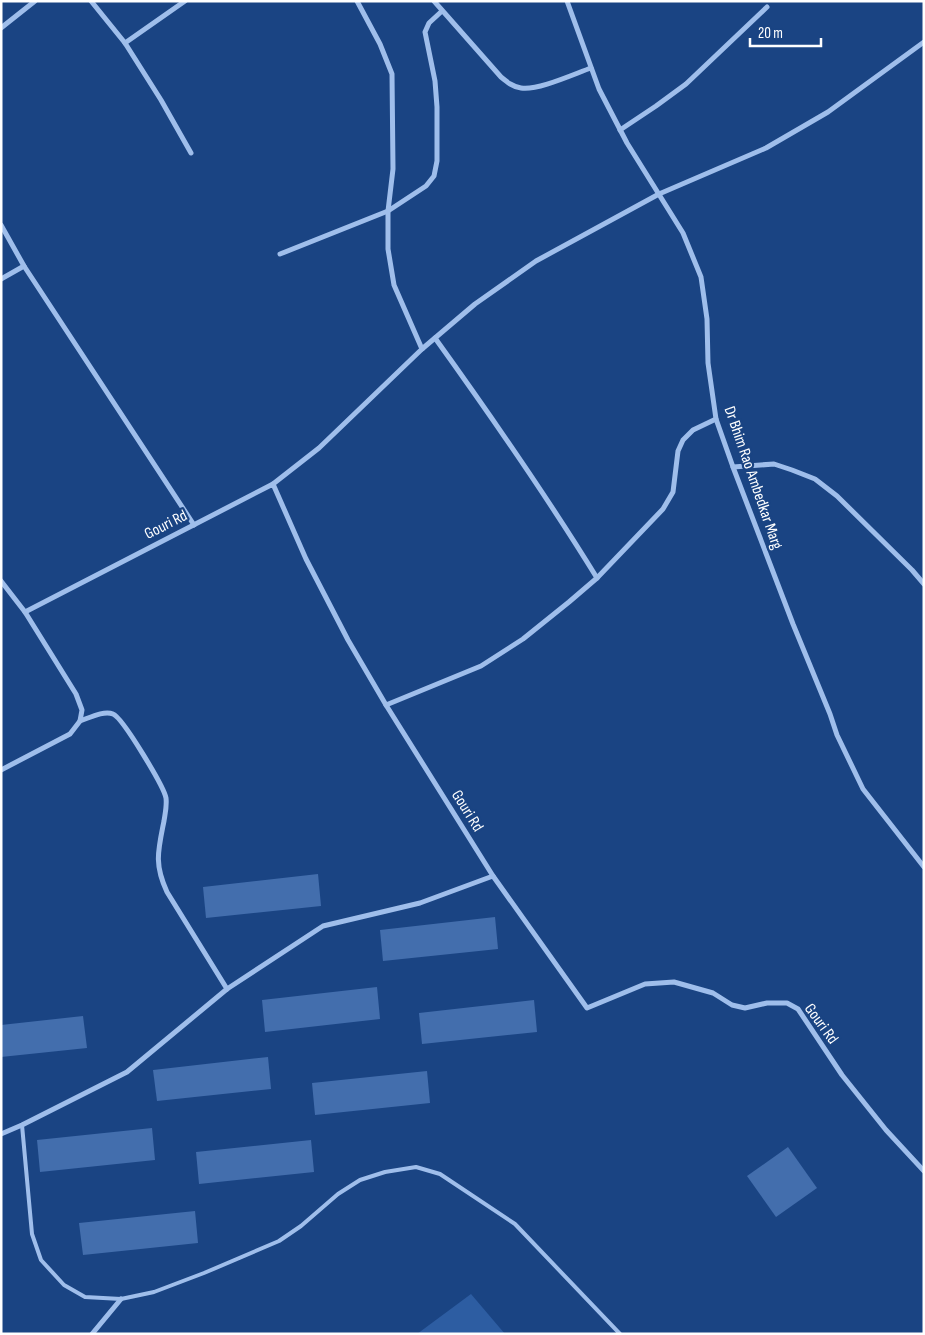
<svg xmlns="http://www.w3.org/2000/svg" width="925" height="1335" font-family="'Sofia Sans Condensed',sans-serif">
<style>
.green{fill:#2d5da2}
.building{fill:#436ead}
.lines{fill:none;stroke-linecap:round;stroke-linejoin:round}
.service{stroke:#9fbeeb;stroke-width:4}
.minor{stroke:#9fbeeb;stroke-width:5}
.labels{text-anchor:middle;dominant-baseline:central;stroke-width:4.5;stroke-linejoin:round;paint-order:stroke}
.street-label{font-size:16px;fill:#fff;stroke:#1a4483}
</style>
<rect width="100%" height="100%" fill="#1a4483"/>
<polygon class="green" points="471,1294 505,1334 417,1334"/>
<g class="building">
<polygon points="318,874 321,906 206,918 203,887"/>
<polygon points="495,917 498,949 383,961 380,930"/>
<polygon points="377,987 380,1019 265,1032 262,1000"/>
<polygon points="534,1000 537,1032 422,1044 419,1013"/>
<polygon points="83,1016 87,1048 1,1057 1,1025"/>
<polygon points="268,1057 271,1089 157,1101 153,1070"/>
<polygon points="427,1071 430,1103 315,1115 312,1083"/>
<polygon points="152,1128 155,1160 40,1172 37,1140"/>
<polygon points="311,1140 314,1172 199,1184 196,1152"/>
<polygon points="788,1147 817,1188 776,1217 747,1176"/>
<polygon points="195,1211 198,1243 83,1255 79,1223"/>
</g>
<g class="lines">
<polyline class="service" points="22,1125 32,1234 41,1260 64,1285 85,1297 121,1299 154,1292 204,1273 279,1241 301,1226 338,1194 360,1180 385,1172 416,1167 440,1174 515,1224 620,1334"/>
<g class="minor">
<polyline points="91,1 125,43 161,100 191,153"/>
<polyline points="357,1 380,44 392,74 393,169 388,211 388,249 394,285 422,349"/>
<path d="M434,1L501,77C507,82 513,87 521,88C537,91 574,74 591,68"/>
<polyline points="567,1 599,89 627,143 683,233 701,277 707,319 708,363 716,419 733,467 793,624 830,714 837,735 863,789 924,867"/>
<polyline points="1,28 35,1"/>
<polyline points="125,43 185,1"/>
<polyline points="620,130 656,106 686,84 767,7"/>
<polyline points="1,225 24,266 194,525"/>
<polyline points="280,254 388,211 426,186 434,176 437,161 437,107 435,81 425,32 429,23 442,11"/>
<polyline points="1,279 24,266"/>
<path d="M435,338C491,416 546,495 597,578"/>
<polyline points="733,467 774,464 792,470 815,479 837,496 912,570 924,584"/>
<polyline points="273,484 319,448 422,349 475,304 536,261 659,194 766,148 828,112 924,42"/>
<polyline points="1,581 25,612 76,694 82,710 80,721 70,734 1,770"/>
<polyline points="25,612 273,484 306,559 348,640 386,705 493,876 587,1008 645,984 674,982 713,993 732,1005 745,1008 767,1003 787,1003 798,1009 842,1075 886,1130 924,1171"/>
<polyline points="386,705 481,666 523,639 569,602 597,578 663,509 673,492 678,451 683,440 693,430 716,419"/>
<path d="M80,721C89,718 104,710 113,714C123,718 164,787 166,798C167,806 165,814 164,821C158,851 154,864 167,892L227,989"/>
<polyline points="1,1134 22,1125 127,1072 227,989 323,926 420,903 493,876"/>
<polyline points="92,1334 121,1299"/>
</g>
</g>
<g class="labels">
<g class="street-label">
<text transform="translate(753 478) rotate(71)">Dr Bhim Rao Ambedkar Marg</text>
<text transform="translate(166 525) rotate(-27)">Gouri Rd</text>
<text transform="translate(467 811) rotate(58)">Gouri Rd</text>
<text transform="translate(821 1024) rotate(54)">Gouri Rd</text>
</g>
</g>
<rect width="925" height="1335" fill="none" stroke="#ffffff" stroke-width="5"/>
<path d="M750 38v8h71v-8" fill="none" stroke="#ffffff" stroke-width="2.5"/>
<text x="758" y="38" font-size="15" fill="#ffffff" stroke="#1a4483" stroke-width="4" paint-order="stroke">20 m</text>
</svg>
